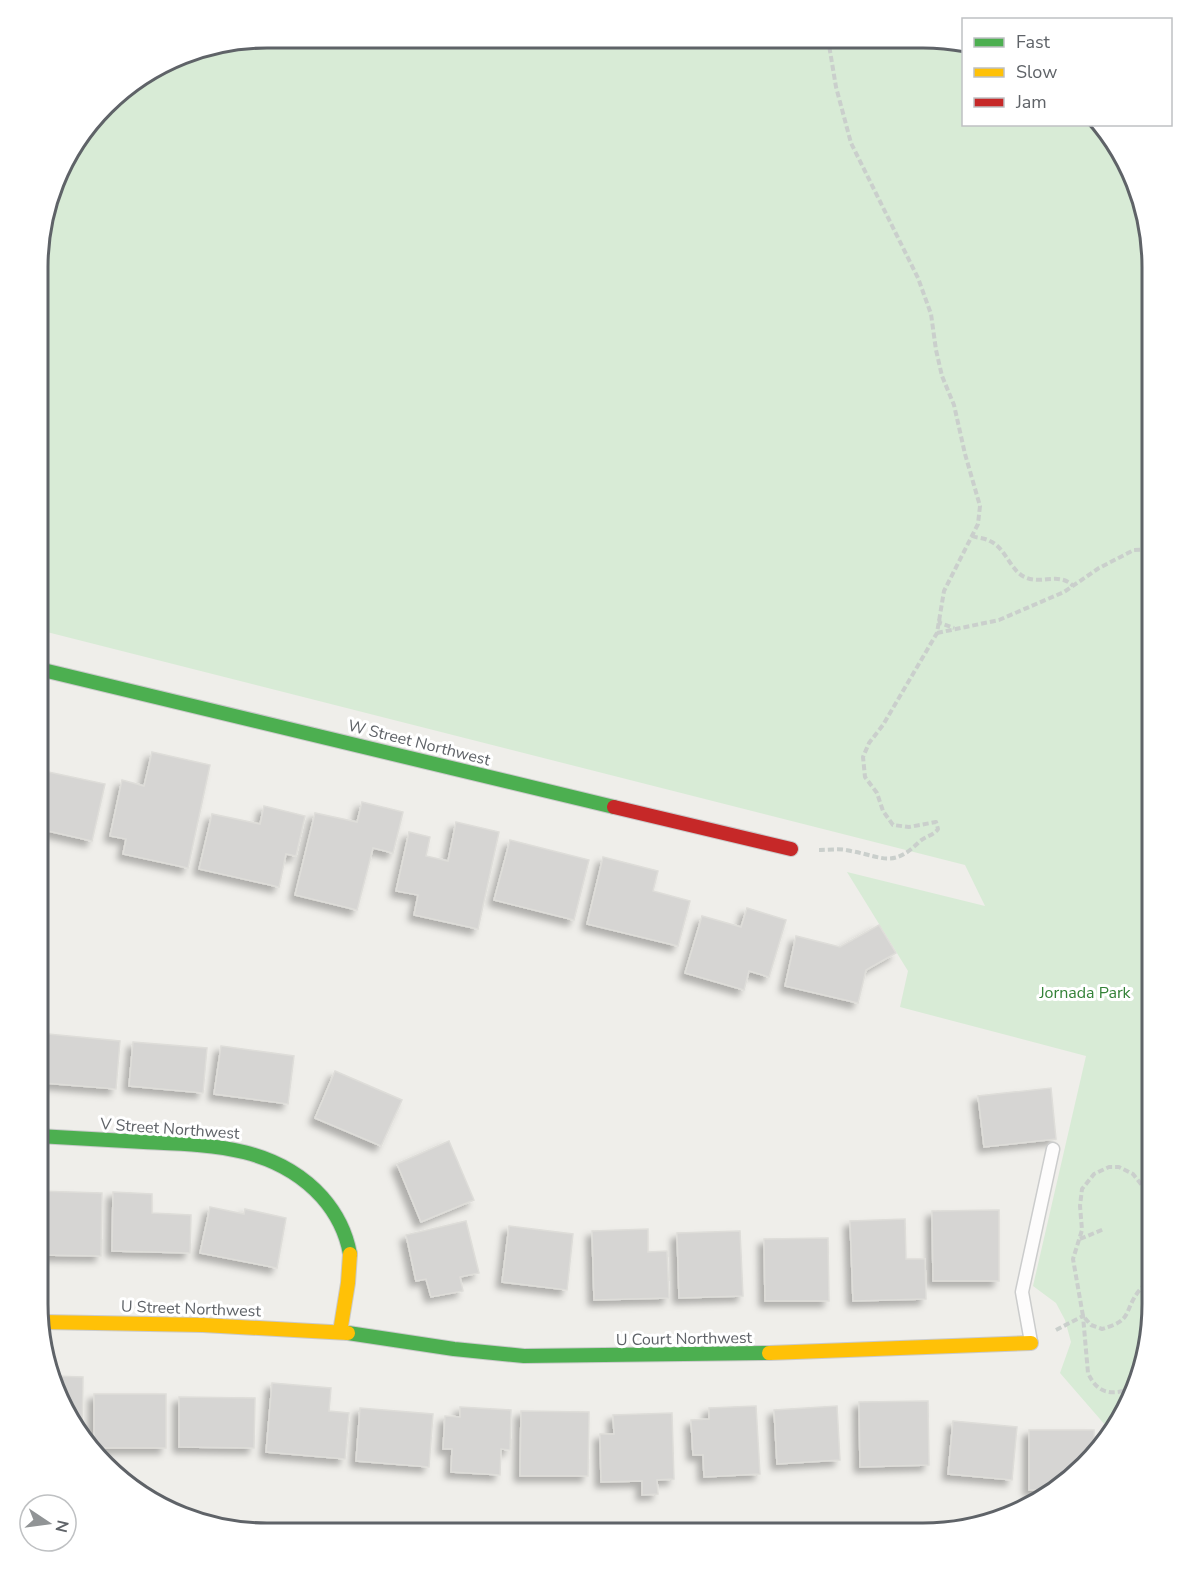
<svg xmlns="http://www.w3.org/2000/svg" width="1190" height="1571" font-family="'Nunito Sans',sans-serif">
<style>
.green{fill:#d8ebd6}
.building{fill:#d6d5d3;stroke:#deddd9;stroke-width:1.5;filter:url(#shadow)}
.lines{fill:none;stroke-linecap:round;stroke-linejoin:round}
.lane-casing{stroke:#cbcccc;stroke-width:15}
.fast-casing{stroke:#cacacb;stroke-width:16}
.slow-casing{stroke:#cacacb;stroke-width:16}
.jam-casing{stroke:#cacacb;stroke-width:16}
.path{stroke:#cacfcc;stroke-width:4;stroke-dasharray:6 3;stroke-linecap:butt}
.lane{stroke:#fdfcfc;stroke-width:12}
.fast{stroke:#4caf50;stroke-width:14}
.slow{stroke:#ffc107;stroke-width:14}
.jam{stroke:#c62828;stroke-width:14}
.labels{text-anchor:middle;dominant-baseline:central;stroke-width:6;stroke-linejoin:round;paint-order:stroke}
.street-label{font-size:16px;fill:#5f6368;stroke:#fff}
.park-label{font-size:16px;fill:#348238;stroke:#fff}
.rim{fill:none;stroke:#5f6368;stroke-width:3}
</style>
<defs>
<filter id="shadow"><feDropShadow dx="-5.5" dy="5.5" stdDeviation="3" flood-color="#0004"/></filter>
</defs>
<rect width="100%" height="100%" fill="#efeeea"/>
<polygon class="green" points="267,38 953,40 963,43 964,124 1101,125 1129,165 1152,266 1152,1320 1140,1378 1114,1432 1106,1441 1106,1426 1060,1373 1071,1342 1065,1320 1056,1303 1033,1286 1086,1056 900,1007 908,971 847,872 985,906 965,865 39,630 40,237 68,152 116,94 193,50"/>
<g class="building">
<polygon points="152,752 210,765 188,868 123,854 126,839 110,836 122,780 144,786"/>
<polygon points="39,770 105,784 92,841 39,829 44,808 38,807"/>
<polygon points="362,802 403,812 393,853 373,848 357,910 295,895 315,813 357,822"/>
<polygon points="264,806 305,816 296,856 286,854 279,887 199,869 212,814 260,824"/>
<polygon points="456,822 499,832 478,929 414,915 418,895 396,891 409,832 430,837 426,856 448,861"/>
<polygon points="510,840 589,860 574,920 494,900"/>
<polygon points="603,857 658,871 653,891 690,901 678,946 587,924"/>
<polygon points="747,908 786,920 769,977 749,971 744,990 685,973 702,916 741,927"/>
<polygon points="879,925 896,953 866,970 858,1003 785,986 796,936 840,947"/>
<polygon points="48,1034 120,1041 116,1089 44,1083"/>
<polygon points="133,1042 207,1048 203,1093 129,1086"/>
<polygon points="221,1046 294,1056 288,1104 214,1094"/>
<polygon points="335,1071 402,1100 381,1146 315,1118"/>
<polygon points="1051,1088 1056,1139 984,1147 978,1096"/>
<polygon points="449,1141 474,1200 421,1222 397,1164"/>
<polygon points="38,1191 102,1193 101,1256 38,1255"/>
<polygon points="113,1192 152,1194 152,1213 191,1215 190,1253 112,1251"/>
<polygon points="210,1207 244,1214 245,1209 286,1218 277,1268 200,1253"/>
<polygon points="999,1210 999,1281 933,1281 932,1211"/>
<polygon points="905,1219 906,1259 925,1259 926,1299 853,1301 850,1221"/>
<polygon points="466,1221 479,1273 460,1277 463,1291 431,1297 426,1279 416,1281 406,1235"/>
<polygon points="509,1226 573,1234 567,1290 502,1282"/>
<polygon points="648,1229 648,1252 667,1251 669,1298 594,1300 592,1231"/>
<polygon points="740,1231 743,1296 679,1298 677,1233"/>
<polygon points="828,1238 829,1301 765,1301 764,1239"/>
<polygon points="54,1376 83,1377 82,1437 61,1406"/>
<polygon points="272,1383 331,1388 329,1411 349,1413 345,1459 266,1452"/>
<rect x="94" y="1394" width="72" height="54"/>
<polygon points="179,1397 255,1398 254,1448 179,1447"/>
<polygon points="928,1401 929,1465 860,1467 859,1402"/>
<polygon points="756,1406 760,1474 704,1477 703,1455 693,1455 691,1420 709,1419 709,1408"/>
<polygon points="837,1406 840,1460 777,1464 774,1410"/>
<polygon points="460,1407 511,1410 510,1450 501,1449 500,1475 451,1472 452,1449 443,1449 445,1416 460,1417"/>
<polygon points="360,1408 433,1414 429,1467 356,1461"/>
<polygon points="521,1411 589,1412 588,1476 520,1476"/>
<polygon points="672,1413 674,1479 657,1480 658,1494 642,1495 642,1481 601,1482 600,1434 614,1434 613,1415"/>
<polygon points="953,1421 1017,1427 1012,1480 948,1474"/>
<polygon points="1029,1430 1094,1430 1094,1454 1075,1476 1054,1490 1029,1490"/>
</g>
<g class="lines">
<g class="lane-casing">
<polyline id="lane" points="1031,1342 1022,1292 1053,1149"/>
</g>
<g class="fast-casing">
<g id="fast">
<polyline points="39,669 614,807"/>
<path d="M38,1136C73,1138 108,1140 144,1142C209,1145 275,1145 322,1197C337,1214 346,1232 350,1254"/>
<polyline points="348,1333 454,1349 524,1356 769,1353"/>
</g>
</g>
<g class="slow-casing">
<g id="slow">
<polyline points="42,1322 203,1325 348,1333"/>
<polyline points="340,1332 348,1283 350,1254"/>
<polyline points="769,1353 1031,1343"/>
</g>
</g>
<g class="jam-casing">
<polyline id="jam" points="614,807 791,849"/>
</g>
<g class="path">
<path d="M972,536C977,538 985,538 990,541C1007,549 1010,572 1027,578C1043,584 1060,572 1073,586"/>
<polyline points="939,619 940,623 954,628"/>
<polyline points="937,633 999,620 1064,592 1099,568 1134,550 1152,549"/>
<path d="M819,850C829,850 841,848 851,851C883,857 893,868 919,842C925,836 933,836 938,829L936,822L909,827L893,825L883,811L877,793L865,777L863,757L869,743L883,725L937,633L944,591L978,524L980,506L965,454L954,405L942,376L936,350L931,314L918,278L851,143L836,87L828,39"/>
<polyline points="1080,1239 1104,1229"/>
<path d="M1152,1277C1148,1282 1142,1287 1138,1292C1123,1313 1133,1320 1102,1329L1091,1325L1083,1316L1073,1259L1082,1230L1080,1206L1082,1189L1094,1174L1109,1167H1119L1133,1174L1152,1198"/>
<path d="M1056,1330L1083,1316L1088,1373C1099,1397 1114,1394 1135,1388"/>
</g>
<use href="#lane" class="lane"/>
<use href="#fast" class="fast"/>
<use href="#slow" class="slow"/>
<use href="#jam" class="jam"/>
</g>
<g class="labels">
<g class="street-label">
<text transform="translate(419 743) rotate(14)">W Street Northwest</text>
<text transform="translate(170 1129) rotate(4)">V Street Northwest</text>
<text transform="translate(191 1309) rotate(2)">U Street Northwest</text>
<text transform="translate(684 1339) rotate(-1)">U Court Northwest</text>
</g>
<g class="park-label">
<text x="1085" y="993">Jornada Park</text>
</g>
</g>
<path d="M0 0H1190V1571H0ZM267 48H923A219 219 0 0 1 1142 267V1304A219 219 0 0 1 923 1523H267A219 219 0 0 1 48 1304V267A219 219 0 0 1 267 48Z" fill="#fff" fill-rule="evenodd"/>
<path class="rim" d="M267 48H923A219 219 0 0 1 1142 267V1304A219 219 0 0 1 923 1523H267A219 219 0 0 1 48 1304V267A219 219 0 0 1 267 48Z"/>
<rect x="962" y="18" width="210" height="108" fill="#ffffff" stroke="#bfc1c3" stroke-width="1.5"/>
<rect x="974" y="38" width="30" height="9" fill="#4caf50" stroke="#bfc1c3" stroke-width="1.5"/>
<text x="1016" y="48" font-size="18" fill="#5f6368">Fast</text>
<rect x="974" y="68" width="30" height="9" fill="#ffc107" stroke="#bfc1c3" stroke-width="1.5"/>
<text x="1016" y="78" font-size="18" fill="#5f6368">Slow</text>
<rect x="974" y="98" width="30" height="9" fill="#c62828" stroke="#bfc1c3" stroke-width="1.5"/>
<text x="1016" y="108" font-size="18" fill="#5f6368">Jam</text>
<g transform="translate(48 1523) rotate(103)"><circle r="28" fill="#ffffff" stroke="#bfc1c3" stroke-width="1.5"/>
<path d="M0-4.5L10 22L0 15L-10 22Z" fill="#919496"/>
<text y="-9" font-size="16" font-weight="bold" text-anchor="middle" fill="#5f6368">N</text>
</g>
</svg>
